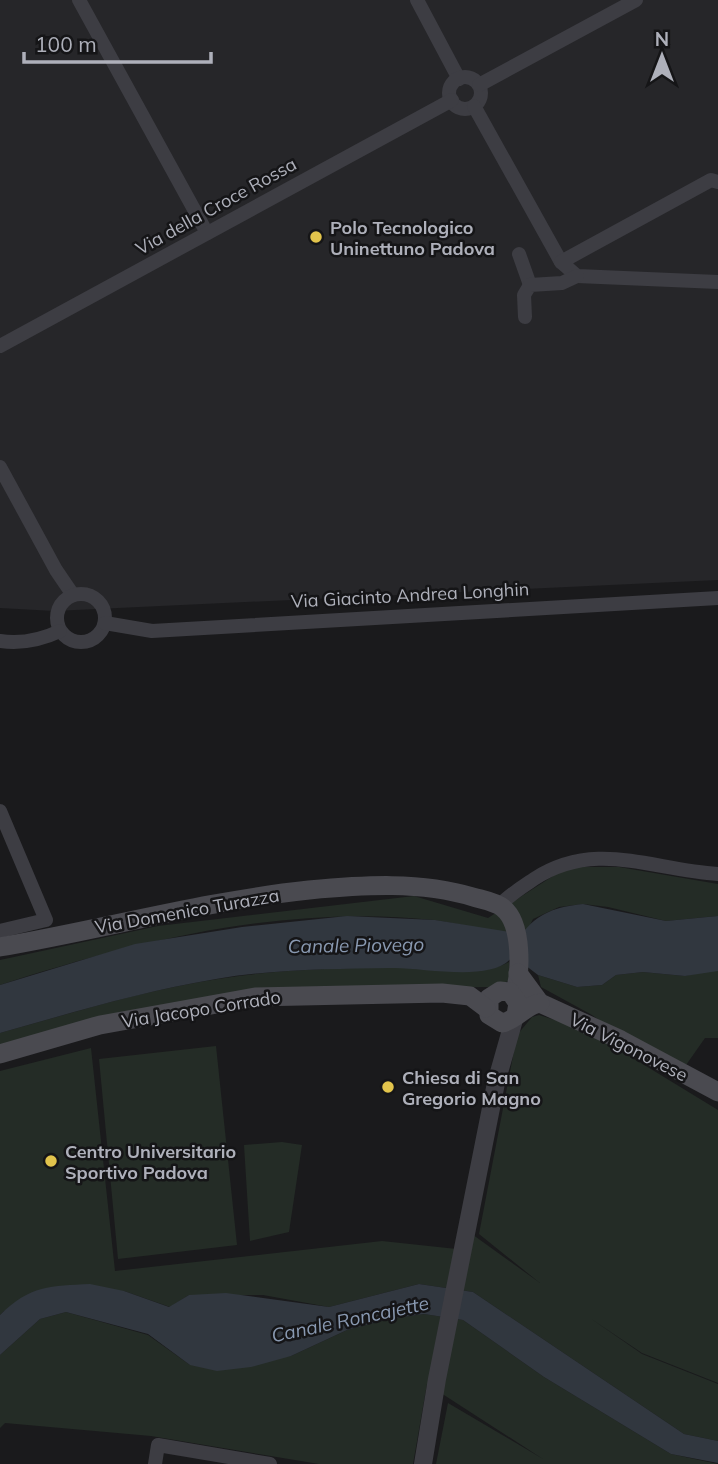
<svg xmlns="http://www.w3.org/2000/svg" width="718" height="1464" font-family="Mulish,sans-serif">
<style>
.built{fill:#262629}
.green{fill:#242c26}
.water{fill:#31373f}
.lines{fill:none;stroke-linecap:round;stroke-linejoin:round}
.minor{stroke:#3d3d43;stroke-width:14}
.tertiary{stroke:#3d3d43;stroke-width:18}
.secondary{stroke:#4a4a50;stroke-width:19}
.poi-dot{fill:#e2c44c;stroke:#151517;stroke-width:2.5}
.labels{text-anchor:middle;dominant-baseline:central;stroke-width:5;stroke-linejoin:round;paint-order:stroke}
.street-label{font-size:18px;fill:#aeb0ba;stroke:#151517}
.poi-label{font-size:18px;font-weight:bold;fill:#aeb0ba;stroke:#151517;text-anchor:start}
.water-label{font-size:19px;font-style:italic;fill:#8999b1;stroke:#151517}
</style>
<rect width="100%" height="100%" fill="#1a1a1c"/>
<polygon class="built" points="0,0 718,0 718,580 54,611 0,608"/>
<g class="green">
<path d="M567,867H619L718,884V916L666,921L608,907L583,904L559,907L533,919L523,939C494,933 464,924 434,920C288,904 138,940 0,985V960L158,926L414,896L488,918Z"/>
<path d="M509,962V981L489,987L331,989L0,1052V1033C72,1013 144,990 218,979C279,969 342,968 404,967C440,967 475,979 509,962Z"/>
<polygon points="707,971 718,971 718,1038 705,1038 679,1075 592,1015 541,987 538,975 577,987 602,985 616,975 643,972 685,976"/>
<polygon points="539,1015 587,1030 718,1110 718,1383 642,1353 590,1318 642,1354 718,1384 718,1441 684,1434 473,1292 419,1284 329,1307 263,1295 189,1295 170,1307 124,1291 4,1311 0,1315 0,1071 91,1048 115,1271 382,1241 466,1250 469,1232 540,1283 479,1234 517,1035 532,1017"/>
<polygon points="216,1046 237,1245 118,1259 99,1059"/>
<polygon points="282,1142 302,1145 289,1232 250,1241 244,1145"/>
<polygon points="66,1312 148,1335 190,1365 291,1356 347,1330 389,1319 424,1314 463,1320 544,1377 671,1454 718,1464 436,1464 448,1403 543,1459 427,1384 413,1464 319,1464 151,1436 5,1423 0,1428 0,1355 40,1319"/>
</g>
<g class="water">
<path d="M583,904L666,921L718,916V971L685,976L643,972L616,975L602,985L577,987L538,975L513,956C493,984 423,967 391,968C333,969 274,969 216,979C143,991 71,1013 0,1033V985L135,944L242,927L347,916L435,920L522,934C538,912 557,907 583,904Z"/>
<path d="M90,1284L124,1291L169,1307L189,1295L226,1293L329,1307L419,1284L473,1292L684,1434L718,1441V1463L671,1454L544,1377L463,1320L424,1314L389,1319L347,1330L291,1356L251,1367L217,1371L190,1365L148,1334L66,1312L40,1319L0,1355V1315C30,1285 51,1286 90,1284Z"/>
</g>
<g class="lines">
<g class="minor">
<polyline points="79,0 207,233"/>
<polyline points="417,0 459,79"/>
<circle cx="465" cy="93" r="16"/>
<polyline points="479,85 636,0"/>
<polyline points="474,106 561,262"/>
<polyline points="718,182 711,180 561,262 577,276 718,282"/>
<polyline points="519,254 530,285"/>
<polyline points="525,317 524,295 530,285 562,283 577,276"/>
<polyline points="0,346 452,100"/>
<polyline points="0,467 56,570 73,595"/>
<circle cx="81" cy="618" r="24"/>
<polyline points="105,623 152,631 718,598"/>
<path d="M0,641C21,644 41,640 60,631"/>
<polyline points="0,811 46,920 0,931"/>
<path d="M499,906C509,895 522,887 534,879C596,839 651,870 718,874"/>
<polyline points="155,1464 158,1445 270,1464"/>
</g>
<polyline class="tertiary" points="423,1464 437,1379 496,1083 515,1016"/>
<g class="secondary">
<path d="M0,947C104,929 205,901 309,890C363,885 421,881 473,897C483,900 496,902 503,908C523,924 521,974 514,995"/>
<polyline points="518,973 540,1003 621,1040 718,1092"/>
<path d="M516,1015L518,1003L510,992L500,991L489,998V1015L502,1023C517,1020 524,1006 540,1003"/>
<polyline points="0,1054 100,1025 255,997 442,993 470,996 486,1008"/>
</g>
</g>
<g class="poi-dot">
<circle cx="316" cy="237" r="7"/>
<circle cx="388" cy="1087" r="7"/>
<circle cx="51" cy="1161" r="7"/>
</g>
<g class="labels">
<g class="street-label">
<text transform="translate(216 206) rotate(-29)">Via della Croce Rossa</text>
<text transform="translate(410 595) rotate(-3)">Via Giacinto Andrea Longhin</text>
<text transform="translate(187 911) rotate(-10)">Via Domenico Turazza</text>
<text transform="translate(201 1009) rotate(-9)">Via Jacopo Corrado</text>
<text transform="translate(629 1047) rotate(27)">Via Vigonovese</text>
</g>
<g class="poi-label">
<text x="330" y="227">Polo Tecnologico<tspan x="330" dy="21">Uninettuno Padova</tspan></text>
<text x="402" y="1077">Chiesa di San<tspan x="402" dy="21">Gregorio Magno</tspan></text>
<text x="65" y="1151">Centro Universitario<tspan x="65" dy="21">Sportivo Padova</tspan></text>
</g>
<g class="water-label">
<text transform="translate(356 945) rotate(-1)">Canale Piovego</text>
<text transform="translate(350 1319) rotate(-12)">Canale Roncajette</text>
</g>
</g>
<g transform="translate(662 56)" stroke="#151517" stroke-width="5" paint-order="stroke">
<path d="M0-5L12 26L0 18L-12 26Z" fill="#aeb0ba"/>
<text y="-10" font-size="19" font-weight="bold" text-anchor="middle" fill="#aeb0ba">N</text>
</g>
<path d="M24 52v10h187v-10" fill="none" stroke="#aeb0ba" stroke-width="3.5"/>
<text x="35" y="52" font-size="21" fill="#aeb0ba" stroke="#151517" stroke-width="5" paint-order="stroke">100 m</text>
</svg>
